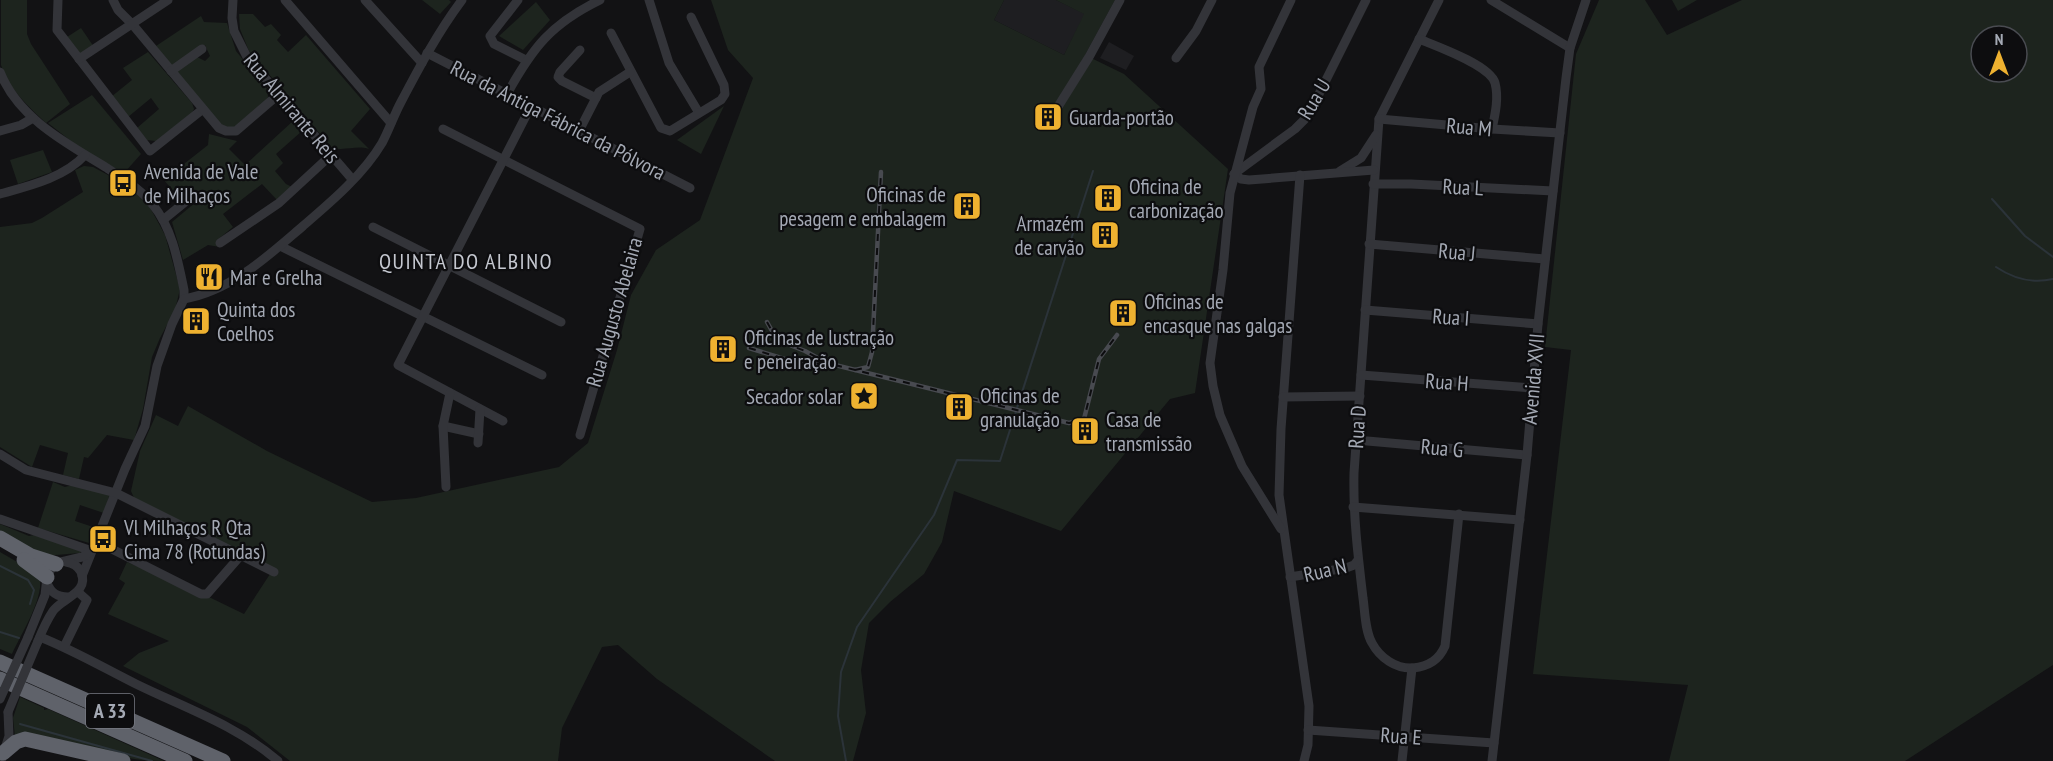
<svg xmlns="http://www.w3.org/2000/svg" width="2053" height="761" font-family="'PT Sans Narrow',sans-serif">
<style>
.built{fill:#1e1e21}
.green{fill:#1d241e;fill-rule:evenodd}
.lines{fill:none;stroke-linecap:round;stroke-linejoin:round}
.stream{stroke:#2b3339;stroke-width:2}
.minor{stroke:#333439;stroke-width:9}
.highway{stroke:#5f626a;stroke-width:15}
.rail-casing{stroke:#484a50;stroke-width:4.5}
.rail{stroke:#0d0d0f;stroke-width:2;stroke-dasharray:7;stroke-linecap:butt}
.minor-bridge{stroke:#333439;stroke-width:9}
.labels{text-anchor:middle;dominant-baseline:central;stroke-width:4.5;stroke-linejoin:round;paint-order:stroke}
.shield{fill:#0d0d0f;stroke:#777a82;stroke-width:1.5}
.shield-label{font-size:20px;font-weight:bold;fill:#a4a9b4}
.street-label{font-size:21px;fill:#a4a9b4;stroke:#0d0d0f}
.poi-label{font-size:21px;fill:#a4a9b4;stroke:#0d0d0f;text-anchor:start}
.neighbourhood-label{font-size:22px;letter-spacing:1.5px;fill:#c5c8d0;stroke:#0d0d0f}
</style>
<rect width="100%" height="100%" fill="#121214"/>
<g class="built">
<polygon points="1004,0 1056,0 1085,14 1064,55 994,20"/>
<polygon points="1109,42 1134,56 1126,70 1100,58"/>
</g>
<g class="green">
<path d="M1,0H27V34L31,44L70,104L46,123C28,106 9,89 1,65Z"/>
<polygon points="422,0 449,0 451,2 440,14"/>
<polygon points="711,0 1004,0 994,20 1064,55 1084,14 1056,0 1115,0 1085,55 1124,74 1228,169 1195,393 1170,399 1061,531 954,491 942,542 924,574 890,602 869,623 861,670 866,713 853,761 775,761 657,679 618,645 602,647 562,728 558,761 290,761 247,727 123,666 139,653 169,641 108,614 125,583 119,579 127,562 211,598 244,614 270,574 135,500 131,491 140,451 156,415 178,426 188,406 267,451 372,502 416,498 559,467 588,443 617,350 631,295 656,250 700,220 753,78 728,50"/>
<path d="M1599,0H1645L1667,35L1742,0H2053V665L1905,761H1669L1688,685L1533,674L1571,350L1545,347L1576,54ZM1981,36H2017V72H1981Z"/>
<polygon points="1672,0 1697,0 1678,11"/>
<polygon points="536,2 550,20 523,50 499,36"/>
<path d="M239,14H253L265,27L271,24L281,35L277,40L288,52L306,35L370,109L351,131L369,149C356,145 347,151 332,148L249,51L240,29Z"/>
<path d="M201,16L204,22L227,23L236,51L267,89L268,97L266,101L237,126C231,129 226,128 220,124L178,73V70L197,57L205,61L210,56L205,45L175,65H171L156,46Z"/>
<polygon points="81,28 94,47 81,56 67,37"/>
<polygon points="148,52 192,103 194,109 192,113 156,141 147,140 137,128 159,109 151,98 128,117 111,97 132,80 123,68"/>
<polygon points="92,95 141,154 124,173 85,152 48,123"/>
<polygon points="724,106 701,154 677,140"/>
<polygon points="293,121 302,131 276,154 283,163 275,171 286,184 292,187 277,200 262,184 223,214 233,227 216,241 220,247 208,245 183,260 172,222 196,202 187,191 181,200 163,179 157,176 175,171 208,145 209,134 237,141 229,149 245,165"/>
<polygon points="43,150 52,172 18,184 10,160"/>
<polygon points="84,166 93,167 125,184 148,204 165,235 180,289 175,310 160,338 152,357 143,409 134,440 107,435 88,458 84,457 79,479 63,475 68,453 40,445 32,467 0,447 0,227 32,223 42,218 83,192 75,170"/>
<polygon points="53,482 65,487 72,485 110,493 104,513 80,505 75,521 96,528 89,543 38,528"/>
<polygon points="0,524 29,536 34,535 82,550 80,553 44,556 0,531"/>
<path d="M0,552L19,563L40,579C43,600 21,634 12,654L0,649Z"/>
<path d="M20,697L44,708V710L48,709L164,761C114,761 66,741 15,737L13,718Z"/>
</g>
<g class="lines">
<g class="stream">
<polyline points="1992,199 2025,236 2053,257"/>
<path d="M1996,267C2014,279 2032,284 2053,279"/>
<polyline points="0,566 28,580 34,590 30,604"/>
<polyline points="0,632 19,638"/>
<polyline points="20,724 152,761"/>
<polyline points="846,761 838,716 841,672 857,627 934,515 957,460 1000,461 1093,171"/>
</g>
<g class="minor">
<polyline points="58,0 57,30 150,151 203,109"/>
<polyline points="113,0 118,10 133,25 219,128 226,131 236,131 279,94"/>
<polyline points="233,0 232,18 234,31 247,57 352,179"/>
<polyline points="285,0 391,123"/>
<polyline points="365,0 422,63"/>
<polyline points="518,0 490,36 494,44 526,60"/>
<polyline points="649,0 669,63 699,113"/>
<path d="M1439,0L1379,119L1354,473C1353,515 1358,556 1363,598C1365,612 1365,631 1372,643C1380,658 1396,669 1413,668C1429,666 1439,660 1445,646L1459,514"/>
<polyline points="1491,0 1570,48"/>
<polyline points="611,33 661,128 670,131 721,100 725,94 724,85 691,17"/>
<path d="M1419,39C1436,46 1490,65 1495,83C1499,98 1495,115 1492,129"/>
<polyline points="580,50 560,72 558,77 562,81 596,98"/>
<polyline points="427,53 690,188"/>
<polyline points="1176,58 1196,31 1212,0"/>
<polyline points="79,59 168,0"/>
<polyline points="171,71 202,49"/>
<path d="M0,72C18,118 66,143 107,168C123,179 141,189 153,205C172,228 178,261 184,290V299L172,324L157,366L145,426L125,469L82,576"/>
<path d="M507,94C533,47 551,24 600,0"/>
<polyline points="1059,105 1089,57 1120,0"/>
<polyline points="1379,119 1492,129 1560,133"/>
<polyline points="443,129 640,229 580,435"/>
<polyline points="0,131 21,125 33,118"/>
<polyline points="579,131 599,92 630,72"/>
<polyline points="1340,171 1361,158 1376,135"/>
<polyline points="1234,174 1295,129 1308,116 1366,0"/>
<polyline points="1234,174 1241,179 1249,180 1374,170"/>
<polyline points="1300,175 1281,429 1279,495 1309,706 1308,745 1304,761"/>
<polyline points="1373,184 1411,184 1553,191"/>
<path d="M0,194C29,186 64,178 85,155"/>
<polyline points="163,220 190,198"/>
<polyline points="373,227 561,322"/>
<polyline points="220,243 279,203 331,155"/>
<polyline points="1369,244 1545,259"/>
<polyline points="280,246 542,375"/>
<path d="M184,299C231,291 268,256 303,226C331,202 363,175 382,143C389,130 394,115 401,102C420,66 438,32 462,0"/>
<polyline points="1365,310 1538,324"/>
<polyline points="1361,375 1532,388"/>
<polyline points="1283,397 1360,396"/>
<polyline points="503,421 398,365 531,106"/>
<polyline points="443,426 479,434"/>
<polyline points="1356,440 1527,455"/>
<polyline points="478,443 480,409"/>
<polyline points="0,454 26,470 116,493 274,572"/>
<polyline points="446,487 443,426 450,393"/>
<polyline points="1353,507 1520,520"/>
<polyline points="0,519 92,551"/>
<polyline points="1281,529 1242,466 1220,415 1213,386 1210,363 1223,270 1230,193 1253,107 1261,89 1259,67 1291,0"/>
<polyline points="96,541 201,594 207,594 241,555"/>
<polyline points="1290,577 1346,568 1354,565 1358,560"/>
<path d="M47,583C51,593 57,597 68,597"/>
<polyline points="28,637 45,595 47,577 52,567 61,562 82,557 92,551"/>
<path d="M40,637C73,650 104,668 136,684C185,708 236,725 278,761"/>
<path d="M38,641C42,631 47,620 53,611C62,598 90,593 81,572C78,566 72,563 66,562"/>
<polyline points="64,647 87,600 78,592"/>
<polyline points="1308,730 1494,743"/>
<polyline points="1,761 9,736 8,712"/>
<polyline points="1402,761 1412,668"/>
<polyline points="1492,761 1527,455 1538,324 1566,78 1570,48 1586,0"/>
</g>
<g class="highway">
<polyline points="0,538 31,556 56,564"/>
<polyline points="24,560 47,577"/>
<polyline points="0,662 223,761"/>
<polyline points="0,679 185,761"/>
<polyline points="3,753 16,742 25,739 123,761"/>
</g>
<g class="rail-casing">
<g id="rail">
<polyline points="767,322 777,340 805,351 827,363 1069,423 1084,419 1099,359 1117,335"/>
<polyline points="749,348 801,364 827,363"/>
<polyline points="855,370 868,367 872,352 881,172"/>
</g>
</g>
<use href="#rail" class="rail"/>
<g class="minor-bridge">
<polyline points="0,699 28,637"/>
<polyline points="8,712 38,641"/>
</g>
</g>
<defs>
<g id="building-square" transform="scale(1.5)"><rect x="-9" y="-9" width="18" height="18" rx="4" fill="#eeb130" stroke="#0d0d0f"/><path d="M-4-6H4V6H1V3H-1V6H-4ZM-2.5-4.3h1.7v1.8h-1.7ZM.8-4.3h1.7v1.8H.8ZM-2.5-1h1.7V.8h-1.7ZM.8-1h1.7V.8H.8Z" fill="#111"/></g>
<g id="bus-square" transform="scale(1.5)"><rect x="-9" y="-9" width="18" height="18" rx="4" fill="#eeb130" stroke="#0d0d0f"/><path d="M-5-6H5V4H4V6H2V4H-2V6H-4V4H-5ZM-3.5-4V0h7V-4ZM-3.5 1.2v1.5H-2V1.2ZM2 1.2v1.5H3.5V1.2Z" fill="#111"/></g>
<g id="restaurant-square" transform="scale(1.5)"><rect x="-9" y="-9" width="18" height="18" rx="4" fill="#eeb130" stroke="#0d0d0f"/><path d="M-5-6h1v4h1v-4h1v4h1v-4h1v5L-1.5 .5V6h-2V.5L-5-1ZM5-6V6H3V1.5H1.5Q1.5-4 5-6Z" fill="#111"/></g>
<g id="sight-square" transform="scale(1.5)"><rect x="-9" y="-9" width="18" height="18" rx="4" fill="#eeb130" stroke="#0d0d0f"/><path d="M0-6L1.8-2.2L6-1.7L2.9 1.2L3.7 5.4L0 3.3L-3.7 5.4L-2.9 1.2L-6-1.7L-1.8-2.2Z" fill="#111"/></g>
</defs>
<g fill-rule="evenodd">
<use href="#building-square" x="1048" y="117"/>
<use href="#bus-square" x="123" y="183"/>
<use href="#building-square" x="1108" y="198"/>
<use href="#building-square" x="967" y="206"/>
<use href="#building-square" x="1105" y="235"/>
<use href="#restaurant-square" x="209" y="277"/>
<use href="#building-square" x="1123" y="313"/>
<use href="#building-square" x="196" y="321"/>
<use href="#building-square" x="723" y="349"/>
<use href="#sight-square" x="864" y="396"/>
<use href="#building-square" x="959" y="407"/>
<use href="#building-square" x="1085" y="431"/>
<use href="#bus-square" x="103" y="539"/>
</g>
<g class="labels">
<rect class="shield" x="86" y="694" width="48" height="34" rx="4.5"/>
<g class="shield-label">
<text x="110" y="711">A 33</text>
</g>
<g class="street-label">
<text transform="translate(1314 99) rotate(-59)">Rua U</text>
<text transform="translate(292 108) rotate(50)">Rua Almirante Reis</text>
<text transform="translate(558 120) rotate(27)">Rua da Antiga Fábrica da Pólvora</text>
<text transform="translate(1469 127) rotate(5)">Rua M</text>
<text transform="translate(1463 187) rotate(3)">Rua L</text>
<text transform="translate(1457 252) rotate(5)">Rua J</text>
<text transform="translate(614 312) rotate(-74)">Rua Augusto Abelaira</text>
<text transform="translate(1451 317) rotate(4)">Rua I</text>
<text transform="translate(1533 379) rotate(-85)">Avenida XVII</text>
<text transform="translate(1447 382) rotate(4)">Rua H</text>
<text transform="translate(1357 427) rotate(-86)">Rua D</text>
<text transform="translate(1442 448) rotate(5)">Rua G</text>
<text transform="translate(1325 570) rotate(-13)">Rua N</text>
<text transform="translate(1401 736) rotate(4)">Rua E</text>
</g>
<g class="poi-label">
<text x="1069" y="117">Guarda-portão</text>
<text x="144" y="171">Avenida de Vale<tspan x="144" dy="24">de Milhaços</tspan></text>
<text x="1129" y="186">Oficina de<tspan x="1129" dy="24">carbonização</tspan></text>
<text x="946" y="194" text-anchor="end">Oficinas de<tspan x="946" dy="24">pesagem e embalagem</tspan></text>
<text x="1084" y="223" text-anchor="end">Armazém<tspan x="1084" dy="24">de carvão</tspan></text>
<text x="230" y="277">Mar e Grelha</text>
<text x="1144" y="301">Oficinas de<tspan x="1144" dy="24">encasque nas galgas</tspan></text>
<text x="217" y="309">Quinta dos<tspan x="217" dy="24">Coelhos</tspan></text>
<text x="744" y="337">Oficinas de lustração<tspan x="744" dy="24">e peneiração</tspan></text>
<text x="980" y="395">Oficinas de<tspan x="980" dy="24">granulação</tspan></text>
<text x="843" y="396" text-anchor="end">Secador solar</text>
<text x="1106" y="419">Casa de<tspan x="1106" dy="24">transmissão</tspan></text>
<text x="124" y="527">Vl Milhaços R Qta<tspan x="124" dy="24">Cima 78 (Rotundas)</tspan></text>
</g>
<g class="neighbourhood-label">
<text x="466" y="261">QUINTA DO ALBINO</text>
</g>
</g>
<g transform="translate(1999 54)"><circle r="28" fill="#0d0d0f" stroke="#494b51" stroke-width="1.5"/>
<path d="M0-4.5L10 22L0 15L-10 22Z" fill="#eeb130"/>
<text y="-9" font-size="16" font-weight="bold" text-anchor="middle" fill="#a4a9b4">N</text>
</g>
</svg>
